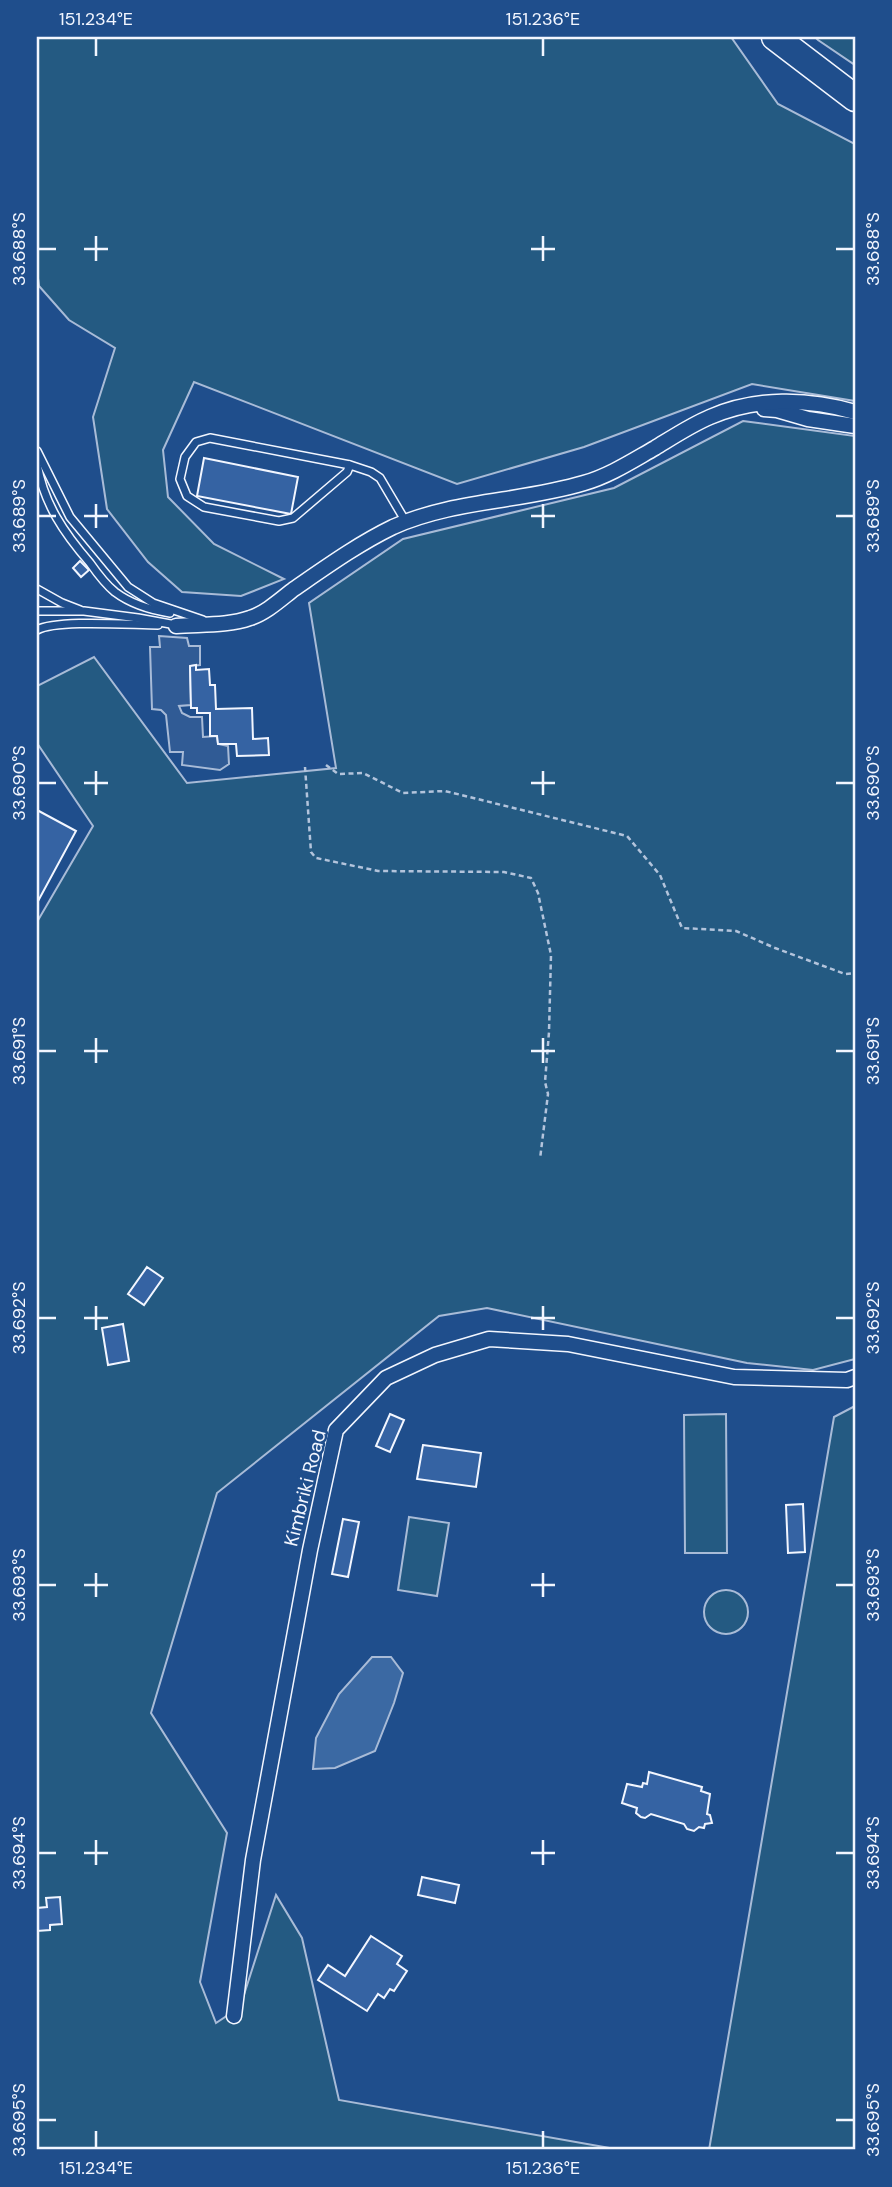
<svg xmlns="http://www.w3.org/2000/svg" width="892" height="2187" font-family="'DM Sans',sans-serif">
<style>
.green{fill:#245a82;stroke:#a8bbd7;stroke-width:2}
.parking{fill:#305b95;stroke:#a8bbd7;stroke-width:2}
.water{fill:#3b69a3;stroke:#a8bbd7;stroke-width:2}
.building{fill:#3563a3;stroke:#f2f6ff;stroke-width:2}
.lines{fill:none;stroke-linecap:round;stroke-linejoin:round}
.lane-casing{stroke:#f2f6ff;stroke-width:10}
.street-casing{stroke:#f2f6ff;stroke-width:17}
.highway-casing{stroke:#f2f6ff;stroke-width:29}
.path{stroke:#b3c4dc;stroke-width:2.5;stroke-dasharray:5 3.5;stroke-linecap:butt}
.lane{stroke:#1f4e8c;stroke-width:7}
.street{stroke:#1f4e8c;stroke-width:14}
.highway{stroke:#1f4e8c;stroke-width:26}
.ticks{fill:none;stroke:#f2f6ff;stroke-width:2.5}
.labels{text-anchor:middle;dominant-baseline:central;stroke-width:5;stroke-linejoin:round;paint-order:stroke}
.street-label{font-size:19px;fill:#f2f6ff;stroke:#1f4e8c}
.neatline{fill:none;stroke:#f2f6ff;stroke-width:2.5}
.ticks-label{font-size:18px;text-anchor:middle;fill:#f2f6ff}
</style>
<rect width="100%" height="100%" fill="#1f4e8c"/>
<g class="green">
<polygon points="37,37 731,37 778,104 855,144 855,401 752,384 584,447 457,484 194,382 163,450 168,497 214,544 284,579 241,596 182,592 148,562 107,509 93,417 115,348 69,320 39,286 37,270"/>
<polygon points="815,37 855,37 855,65 818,40"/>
<polygon points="743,421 855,436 855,1359 813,1370 747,1363 487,1308 439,1316 217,1493 151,1713 227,1833 200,1982 216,2023 240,2007 276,1895 302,1938 339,2100 621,2150 37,2150 37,922 93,826 37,743 37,686 94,657 187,783 336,768 309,603 403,539 614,488"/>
<polygon points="855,1406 855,2150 709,2150 834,1417"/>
<polygon points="726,1414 727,1553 685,1553 684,1415"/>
<polygon points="409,1517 449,1523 437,1596 398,1590"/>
<circle cx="726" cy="1612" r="22"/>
</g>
<polygon class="parking" points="159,636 187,638 189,646 200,646 200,665 190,666 191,705 179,706 182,713 190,717 202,717 203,737 217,736 218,744 228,746 229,764 220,770 182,765 183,752 170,752 166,715 161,710 152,709 150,647 160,647"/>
<polygon class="water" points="372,1657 391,1657 403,1673 394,1703 375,1751 335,1768 313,1769 316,1738 339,1694"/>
<g class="building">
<polygon points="204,458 298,477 291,514 197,496"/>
<polygon points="80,561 89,570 81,577 73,568"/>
<polygon points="196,665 196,670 209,669 210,685 215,685 216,709 252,708 253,739 268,738 269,755 237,756 236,744 218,744 217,736 210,736 210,713 197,713 197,708 191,708 190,666"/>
<polygon points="37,810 76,831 37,903"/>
<polygon points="147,1267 163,1278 144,1305 128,1294"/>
<polygon points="123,1324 129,1361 108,1365 102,1328"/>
<polygon points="390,1414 404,1420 390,1452 376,1446"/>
<polygon points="423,1445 481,1453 476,1487 417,1479"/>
<polygon points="803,1504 805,1552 788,1553 786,1505"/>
<polygon points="343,1519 359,1522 348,1577 332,1574"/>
<polygon points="649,1772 702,1787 701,1791 710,1794 707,1814 710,1815 712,1823 705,1824 704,1828 699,1827 694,1831 687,1829 684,1824 651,1814 645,1818 641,1817 636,1813 637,1808 622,1803 627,1784 642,1787 643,1783 647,1784"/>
<polygon points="422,1877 459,1885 455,1903 418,1895"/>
<polygon points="60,1897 62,1924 50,1925 50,1930 37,1931 37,1908 47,1907 46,1898"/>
<polygon points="371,1936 402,1956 397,1964 407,1971 394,1991 390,1989 384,1998 378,1994 367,2011 318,1980 328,1965 345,1976"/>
</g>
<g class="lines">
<g class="lane-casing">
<g id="lane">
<polyline points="37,451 70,517 128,587 153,603 203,620"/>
<path d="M37,464C44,504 64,533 90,563C97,573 105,584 115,592C131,604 151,610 170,613"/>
<polyline points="350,465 347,472 293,518 279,521 204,507 187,496 180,479 185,457 196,442 210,438 350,465 371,472 380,478 406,522"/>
<polyline points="37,589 62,603 80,610"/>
<polyline points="37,611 84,611 138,618 176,625"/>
<path d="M37,630C57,619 132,625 158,625"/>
</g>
</g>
<g class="street-casing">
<g id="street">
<polyline points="764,409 777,410 808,419 855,426"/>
<path d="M176,626C200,624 228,626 250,618C266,613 281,599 294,589C326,567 358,544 393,527C453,500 521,502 584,483C609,476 632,461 655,448C673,437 691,425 710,417C756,397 808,398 855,412"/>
<polyline points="234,2016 253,1860 310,1550 336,1430 386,1378 435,1355 489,1339 568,1344 734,1377 847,1380 855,1377"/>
</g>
</g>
<g class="highway-casing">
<polyline id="highway" points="775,37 855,98"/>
</g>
<g class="path">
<polyline points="326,765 338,774 363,773 403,793 445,791 627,836 660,875 682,928 736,931 775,948 845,974 855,973"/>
<polyline points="305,767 311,852 316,858 378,871 504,872 531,878 538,893 551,955 549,1032 545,1082 548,1094 540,1159"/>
</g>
<use href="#lane" class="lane"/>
<use href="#street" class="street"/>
<use href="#highway" class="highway"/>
</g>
<path class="ticks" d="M96,38V56M543,38V56M96,236V261M543,236V261M38,249H56M84,249H108M531,249H555M836,249H854M96,504V528M543,504V528M38,516H56M84,516H108M531,516H555M836,516H854M96,771V795M543,771V795M38,783H56M84,783H108M531,783H555M836,783H854M96,1038V1063M543,1038V1063M38,1051H56M84,1051H108M531,1051H555M836,1051H854M96,1306V1330M543,1306V1330M38,1318H56M84,1318H108M531,1318H555M836,1318H854M96,1573V1597M543,1573V1597M38,1585H56M84,1585H108M531,1585H555M836,1585H854M96,1840V1865M543,1840V1865M38,1853H56M84,1853H108M531,1853H555M836,1853H854M38,2120H56M836,2120H854M96,2131V2148M543,2131V2148"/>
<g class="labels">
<g class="street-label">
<text transform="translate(305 1488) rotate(-76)">Kimbriki Road</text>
</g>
</g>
<rect width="892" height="2187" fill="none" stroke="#1f4e8c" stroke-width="77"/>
<rect x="38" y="38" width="816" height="2110" class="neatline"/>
<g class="ticks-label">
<text x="96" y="25">151.234°E</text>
<text x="543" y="25">151.236°E</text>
<text transform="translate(19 249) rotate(-90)" y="6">33.688°S</text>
<text transform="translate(873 249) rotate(-90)" y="6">33.688°S</text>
<text transform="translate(19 516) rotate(-90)" y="6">33.689°S</text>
<text transform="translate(873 516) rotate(-90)" y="6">33.689°S</text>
<text transform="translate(19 783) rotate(-90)" y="6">33.690°S</text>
<text transform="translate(873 783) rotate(-90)" y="6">33.690°S</text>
<text transform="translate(19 1051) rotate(-90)" y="6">33.691°S</text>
<text transform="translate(873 1051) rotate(-90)" y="6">33.691°S</text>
<text transform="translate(19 1318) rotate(-90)" y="6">33.692°S</text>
<text transform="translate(873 1318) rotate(-90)" y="6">33.692°S</text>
<text transform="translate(19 1585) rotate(-90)" y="6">33.693°S</text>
<text transform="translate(873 1585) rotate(-90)" y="6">33.693°S</text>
<text transform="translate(19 1853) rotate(-90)" y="6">33.694°S</text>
<text transform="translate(873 1853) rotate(-90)" y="6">33.694°S</text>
<text transform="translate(19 2120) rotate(-90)" y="6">33.695°S</text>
<text transform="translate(873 2120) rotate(-90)" y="6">33.695°S</text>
<text x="96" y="2174">151.234°E</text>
<text x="543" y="2174">151.236°E</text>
</g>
</svg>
